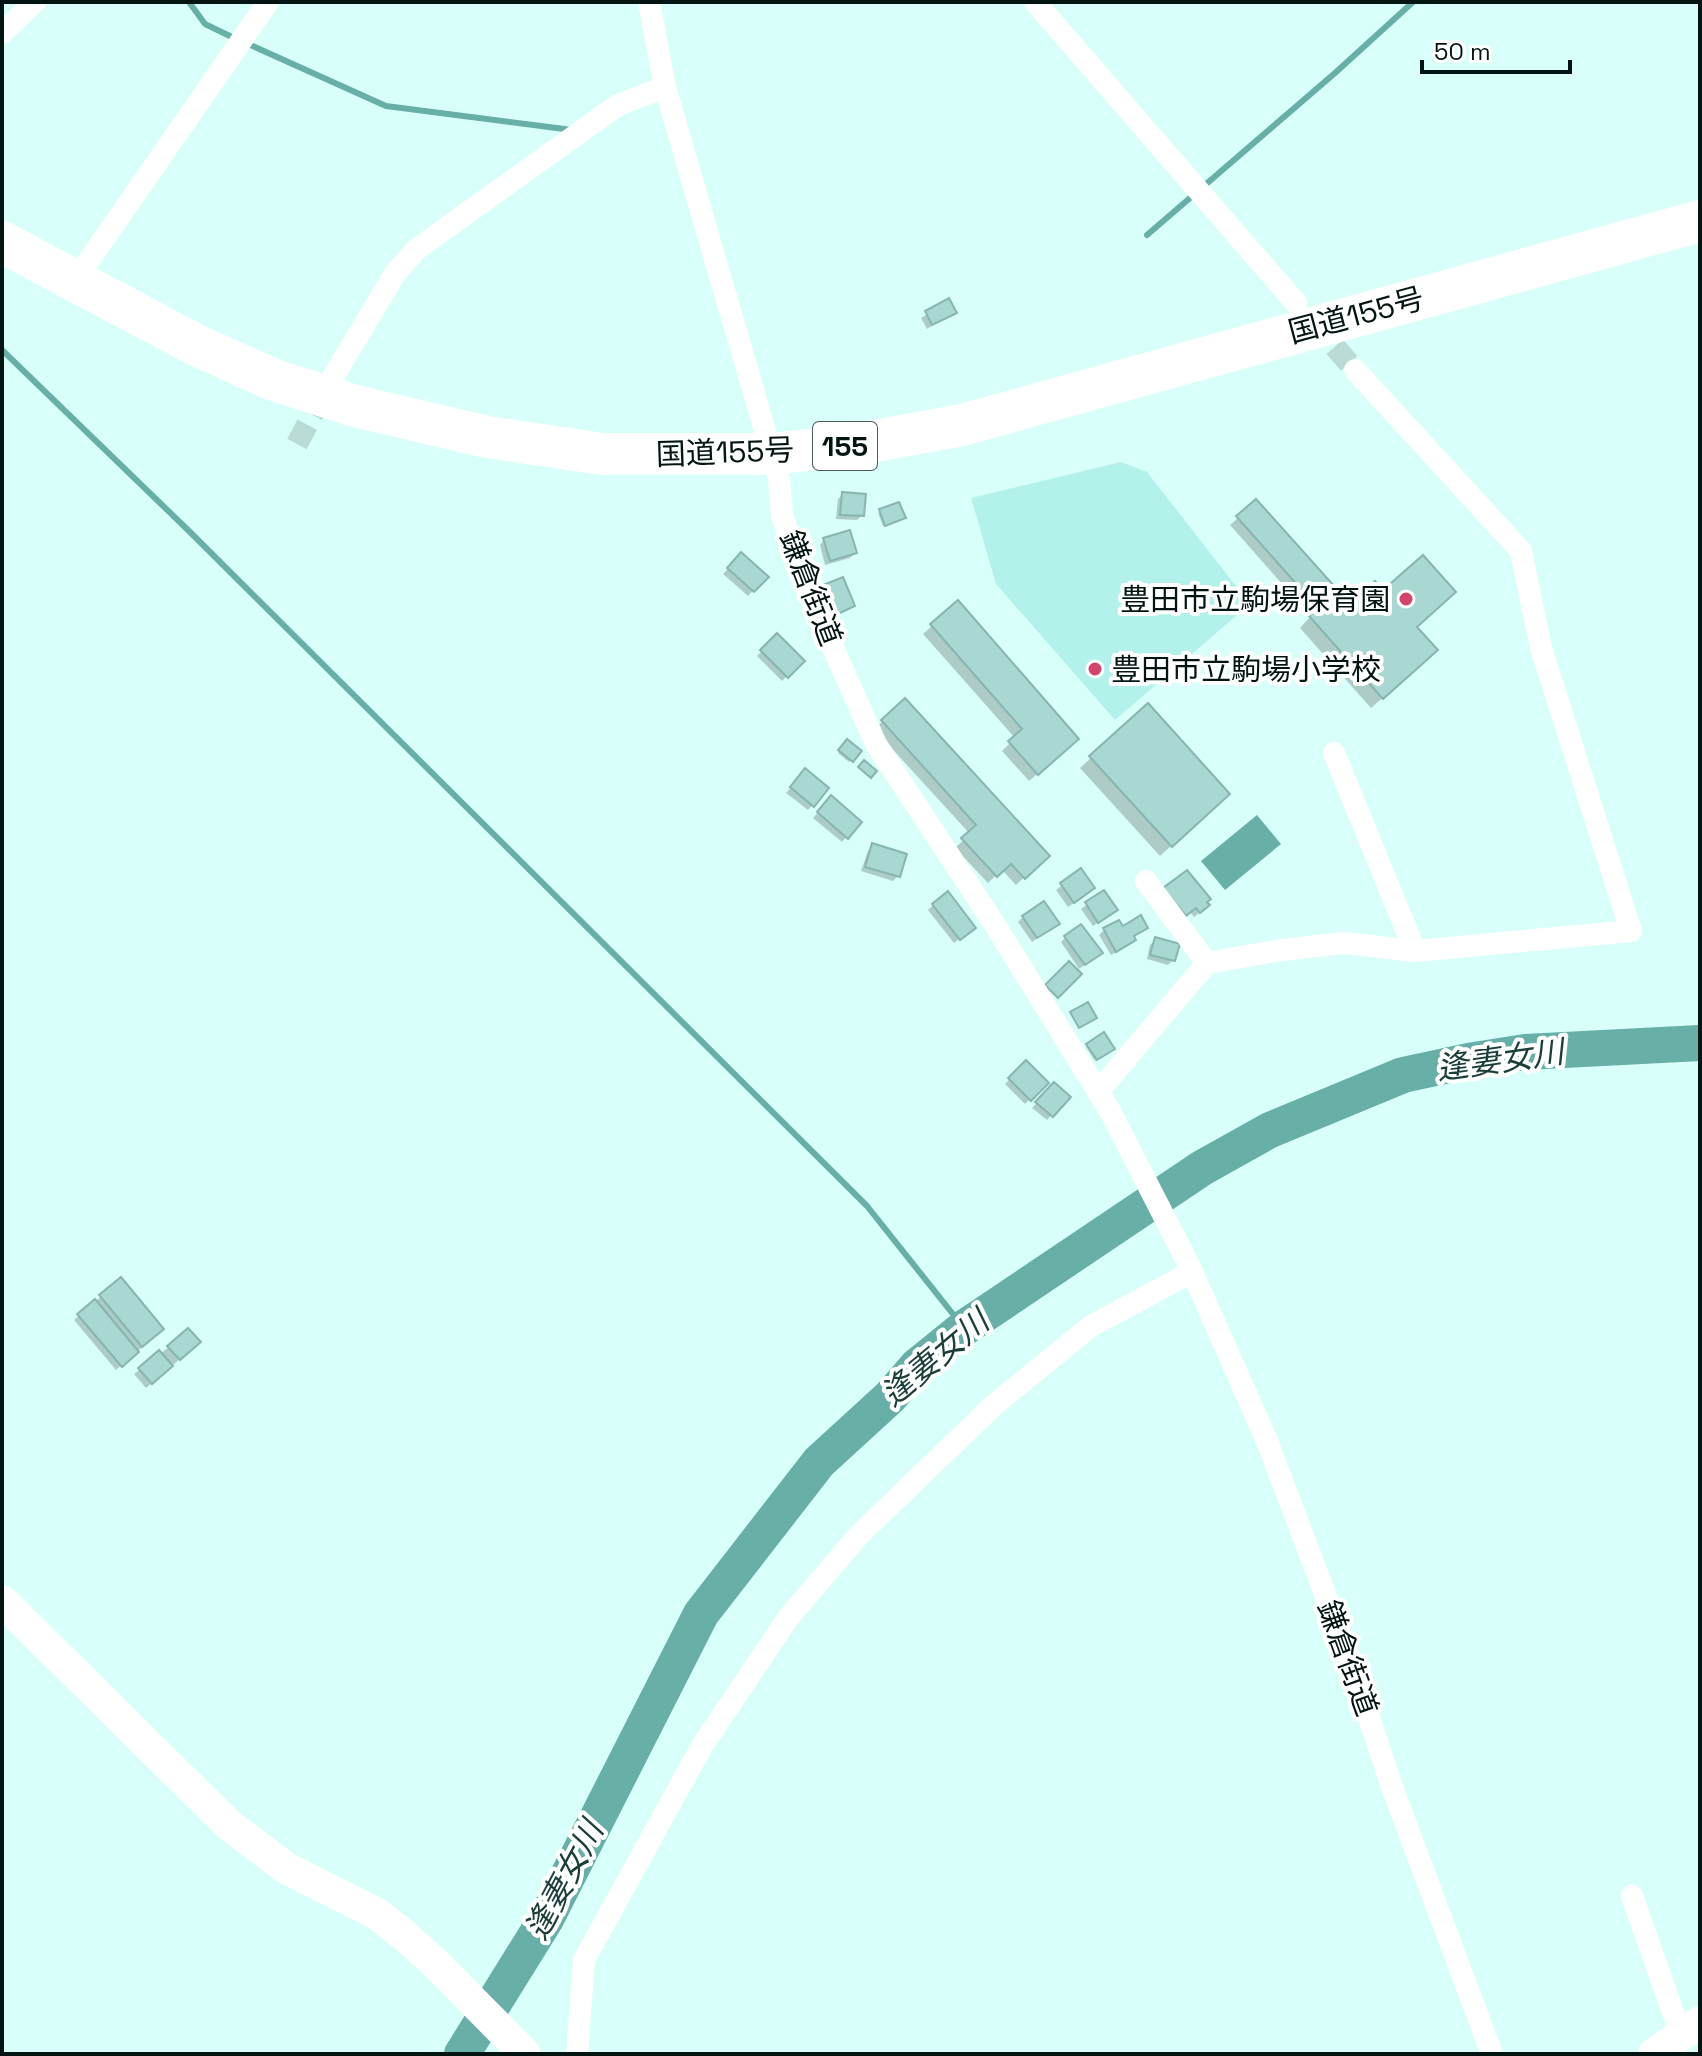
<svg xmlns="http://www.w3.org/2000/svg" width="1702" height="2056" font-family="'Space Grotesk','Noto Sans JP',sans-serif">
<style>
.green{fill:#b3f2eb}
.water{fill:#68afa8}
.shadow{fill:#0003}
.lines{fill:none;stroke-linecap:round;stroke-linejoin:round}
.stream{stroke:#68afa8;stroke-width:6}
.river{stroke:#68afa8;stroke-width:36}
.building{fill:#a9d7d2;stroke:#87b5b0;stroke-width:2}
.street-tunnel{stroke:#b9dcd7;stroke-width:22;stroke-dasharray:22 11;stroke-linecap:butt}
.street{stroke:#fff;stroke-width:22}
.secondary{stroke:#fff;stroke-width:32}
.highway{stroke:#fff;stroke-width:42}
.poi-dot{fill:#d2446b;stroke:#fff;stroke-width:3}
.labels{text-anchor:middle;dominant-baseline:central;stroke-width:8;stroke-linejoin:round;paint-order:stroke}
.shield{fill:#fff;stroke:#4f5a5a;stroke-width:2}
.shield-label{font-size:28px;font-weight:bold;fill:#031413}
.street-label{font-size:30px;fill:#031413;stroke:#fff}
.poi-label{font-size:30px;fill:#031413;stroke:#fff;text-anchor:end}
.water-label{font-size:32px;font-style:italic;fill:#1b3e3b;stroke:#fff}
</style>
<rect width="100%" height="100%" fill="#d9fffa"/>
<polygon class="green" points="1121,462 1147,472 1250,604 1115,720 996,584 971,498"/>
<polygon class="water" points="1257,815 1281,844 1225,890 1201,861"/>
<g class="shadow">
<polygon points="948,301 954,312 927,329 921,318"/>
<polygon points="843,494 862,515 857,520 836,519 838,499"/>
<polygon points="898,504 902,519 883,526 878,513"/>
<polygon points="1238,518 1324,595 1306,611 1230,525"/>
<polygon points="824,540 855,553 850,558 825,565 820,545"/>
<polygon points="741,555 766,577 748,596 723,574"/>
<polygon points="824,587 852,606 847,611 830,618 819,592"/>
<polygon points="1383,593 1415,627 1425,661 1371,708 1300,628 1310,617 1349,607"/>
<polygon points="957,603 1069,747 1029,781 1002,751 1015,738 923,634"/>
<polygon points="777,636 802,661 782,681 757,656"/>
<polygon points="905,701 1047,856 1016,885 1002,870 988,883 955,848 970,834 874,729"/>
<polygon points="1147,706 1217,804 1160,856 1080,768"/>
<polygon points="847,741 859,751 849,762 838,753"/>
<polygon points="801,776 827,788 808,810 786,793"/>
<polygon points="831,798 859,822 842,842 813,818"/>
<polygon points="873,846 898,876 893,881 861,871 868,851"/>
<polygon points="1081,871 1088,893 1068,907 1056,890"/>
<polygon points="1104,892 1115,910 1093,926 1081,909"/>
<polygon points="1160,895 1203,910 1194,917 1190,912 1180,920"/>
<polygon points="933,905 968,932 954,943 928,910"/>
<polygon points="1023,917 1052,928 1032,942 1018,922"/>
<polygon points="1146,927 1132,937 1134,940 1129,945 1111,955 1099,935 1104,930"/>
<polygon points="1065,938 1095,958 1079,969 1061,942"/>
<polygon points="1155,940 1173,960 1168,965 1147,959 1150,945"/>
<polygon points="1087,1045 1111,1050 1095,1061 1086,1047"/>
<polygon points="1026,1063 1046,1083 1025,1104 1005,1084"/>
<polygon points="1054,1084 1068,1097 1047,1120 1032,1108"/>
<polygon points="120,1280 154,1337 116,1370 74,1320"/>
<polygon points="169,1347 194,1347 146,1388 134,1374"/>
</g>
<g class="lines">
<g class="stream">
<polyline points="189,2 205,24 236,39"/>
<polyline points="246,43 386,106 572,130"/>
<polyline points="1147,235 1335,73 1413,2"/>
<polyline points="2,350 189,531 867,1206 964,1328"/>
</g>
<polyline class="river" points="462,2054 546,1919 701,1614 819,1462 890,1397 917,1366 964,1328 1202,1168 1270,1130 1403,1075 1468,1061 1525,1052 1700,1043"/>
</g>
<g class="building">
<polygon points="949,298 957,313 932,325 925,311"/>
<polygon points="842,492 866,494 864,516 840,515"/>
<polygon points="1256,499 1335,587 1315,605 1236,516"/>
<polygon points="899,502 906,518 885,526 879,509"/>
<polygon points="850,530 857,553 830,561 823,538"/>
<polygon points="741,552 769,577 754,592 727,568"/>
<polygon points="1423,555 1456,592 1417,627 1438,650 1383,699 1309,616 1337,590 1349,604 1375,581 1383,590"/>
<polygon points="843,577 855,606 835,615 823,585"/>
<polygon points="958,600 1079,739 1038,775 1008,741 1022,729 930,624"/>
<polygon points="777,633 805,661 788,678 760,650"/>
<polygon points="905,698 1050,856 1025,879 1011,864 997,877 961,838 976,825 881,720"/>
<polygon points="1148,703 1230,794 1172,847 1089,756"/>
<polygon points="847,739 862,751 853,762 838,750"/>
<polygon points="864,760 877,771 871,778 858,767"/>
<polygon points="805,768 829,788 814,807 790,787"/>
<polygon points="831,795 862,822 848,839 817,812"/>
<polygon points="872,843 907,854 900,877 865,867"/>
<polygon points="1081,868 1095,888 1074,903 1060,883"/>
<polygon points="1187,870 1211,899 1207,902 1210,905 1200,913 1196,908 1186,916 1163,888"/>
<polygon points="1104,890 1118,910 1098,923 1085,902"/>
<polygon points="948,891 976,928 960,940 932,904"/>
<polygon points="1044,901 1060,924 1037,938 1022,916"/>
<polygon points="1141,915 1148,928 1134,936 1136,940 1116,952 1103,928 1119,920 1123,926"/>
<polygon points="1081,924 1103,953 1085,965 1064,936"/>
<polygon points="1155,937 1180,944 1175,961 1150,955"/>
<polygon points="1069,961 1082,974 1058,998 1045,985"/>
<polygon points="1088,1002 1097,1018 1079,1028 1070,1012"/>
<polygon points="1104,1032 1115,1049 1097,1060 1086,1044"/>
<polygon points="1026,1060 1049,1083 1031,1101 1008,1078"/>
<polygon points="1054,1082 1071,1097 1053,1117 1035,1102"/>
<polygon points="121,1277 164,1329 142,1347 99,1295"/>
<polygon points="95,1299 139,1352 122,1367 77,1314"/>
<polygon points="188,1328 201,1342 180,1360 167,1346"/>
<polygon points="159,1350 173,1366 152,1384 138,1368"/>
</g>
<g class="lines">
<g class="street-tunnel">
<polyline points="1313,322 1355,370"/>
<polyline points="297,444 326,389"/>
</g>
<g class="street">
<polyline points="649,2 665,87 779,479 782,515 809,594 876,744 997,928 1110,1111 1190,1267 1267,1441 1350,1660 1392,1787 1492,2054"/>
<polyline points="1035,2 1296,303"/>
<polyline points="2,33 35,2"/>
<polyline points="74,282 268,2"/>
<polyline points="333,377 396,272 417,249 618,105 665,87"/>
<polyline points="1334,753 1415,951"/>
<polyline points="1146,881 1207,963"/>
<polyline points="1098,1092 1207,963 1281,950 1344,943 1415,951 1631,931 1541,648 1521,551 1355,370"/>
<polyline points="1632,1896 1681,2035"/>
<polyline points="577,2054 584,1960 702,1746 788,1618 859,1535 994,1405 1091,1326 1192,1272"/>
</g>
<g class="secondary">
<polyline points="2,1601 229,1825 286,1868 377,1914 404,1935 435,1963 525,2054"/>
<polyline points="1654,2054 1700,2022"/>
</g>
<polyline class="highway" points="2,242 196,345 274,380 355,406 487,437 603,454 771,454 853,445 962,425 1700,221"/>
</g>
<g class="poi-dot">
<circle cx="1406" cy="599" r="8"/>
<circle cx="1095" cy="669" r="8"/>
</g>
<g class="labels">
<rect class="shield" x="813" y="422" width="64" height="48" rx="6"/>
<g class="shield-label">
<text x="845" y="446">155</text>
</g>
<g class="street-label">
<text transform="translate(1356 315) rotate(-15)">国道155号</text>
<text transform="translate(725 452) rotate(-2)">国道155号</text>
<text transform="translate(811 588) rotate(69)">鎌倉街道</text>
<text transform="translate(1348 1658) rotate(70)">鎌倉街道</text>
</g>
<g class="poi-label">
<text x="1390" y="599">豊田市立駒場保育園</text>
<text x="1111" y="669" text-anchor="start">豊田市立駒場小学校</text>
</g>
<g class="water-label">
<text transform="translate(1500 1060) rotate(-8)">逢妻女川</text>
<text transform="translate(935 1358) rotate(-40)">逢妻女川</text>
<text transform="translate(564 1880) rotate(-62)">逢妻女川</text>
</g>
</g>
<rect width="1702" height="2056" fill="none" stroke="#031413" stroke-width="8"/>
<path d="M1422 60v12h148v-12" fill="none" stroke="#031413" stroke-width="4"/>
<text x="1434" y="60" font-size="24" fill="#031413" stroke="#ffffff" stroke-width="6" paint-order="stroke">50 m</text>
</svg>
